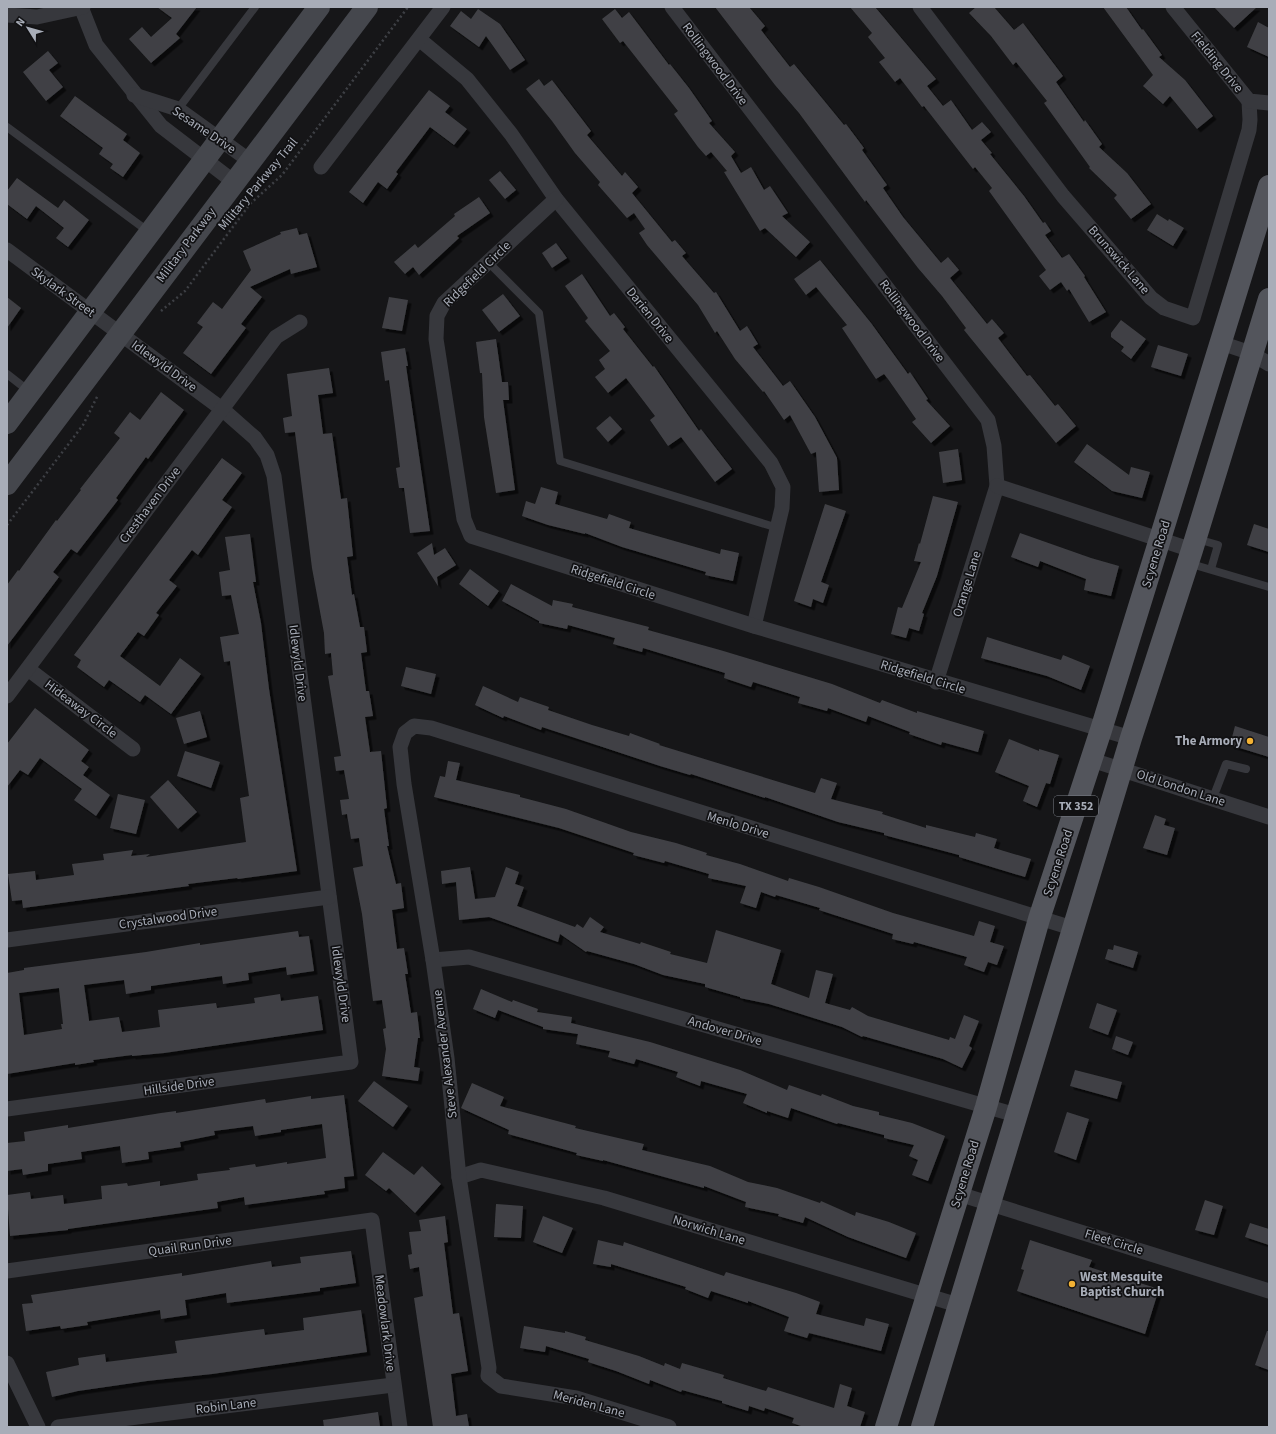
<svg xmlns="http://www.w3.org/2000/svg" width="1276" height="1434" font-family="'Source Sans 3',sans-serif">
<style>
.building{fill:#404145;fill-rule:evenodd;filter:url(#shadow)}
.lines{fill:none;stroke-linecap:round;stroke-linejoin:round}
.path{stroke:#3d3f44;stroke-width:2.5;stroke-dasharray:2 3;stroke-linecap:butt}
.lane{stroke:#37383d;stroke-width:8}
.street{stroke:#37383d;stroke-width:15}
.secondary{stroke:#45474d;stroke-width:22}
.primary{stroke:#53555c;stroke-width:22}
.poi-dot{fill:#f2b134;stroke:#111113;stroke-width:1.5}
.labels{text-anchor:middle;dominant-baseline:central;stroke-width:3.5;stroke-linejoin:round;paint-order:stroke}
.shield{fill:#111113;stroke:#7b7e86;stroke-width:1}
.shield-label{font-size:12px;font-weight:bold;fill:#a8adb8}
.street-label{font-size:13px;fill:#a8adb8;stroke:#111113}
.poi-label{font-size:13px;font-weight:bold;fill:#a8adb8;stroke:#111113;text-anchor:end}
</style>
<defs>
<filter id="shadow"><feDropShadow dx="3.5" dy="3.5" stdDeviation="0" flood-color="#0009"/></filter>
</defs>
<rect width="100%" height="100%" fill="#161618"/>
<g class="building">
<polygon points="157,7 197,7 176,34 180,38 151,63 129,39 142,27 151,37 172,18"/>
<polygon points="715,7 749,7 765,26 761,30 790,67 794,64 844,125 846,124 864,148 862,150 887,185 883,188 903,217 941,263 948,257 959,270 950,278 987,324 992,319 1004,333 998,338 1027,376 1030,375 1055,406 1058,404 1076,426 1056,443 964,330 966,328 942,296 918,268 866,200 865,202 799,113 775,85"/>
<polygon points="850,7 875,7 936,79 927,86 943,106 951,100 972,130 982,122 991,132 981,140 992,153 990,154 1024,196 1043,223 1045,222 1051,231 1045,235 1062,258 1069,254 1085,276 1084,277 1106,312 1089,322 1069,289 1067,291 1061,282 1050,290 1039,276 1046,270 989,191 992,188 975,167 973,169 924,106 922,107 900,78 895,82 879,62 885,58 868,37 872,33"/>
<polygon points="976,7 994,7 1014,30 1023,23 1063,76 1056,82 1084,122 1085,120 1102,144 1099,147 1127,173 1151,204 1131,219 1114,198 1117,195 1089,168 1090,167 1044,103 1047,101 1016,62 1013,65 991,36 969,13"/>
<polygon points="1103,7 1126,7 1142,30 1143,29 1162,55 1159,57 1185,80 1213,116 1197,129 1170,96 1163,104 1143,86 1153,75"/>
<polygon points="1214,7 1257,7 1234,28"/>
<polygon points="478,9 500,24 525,60 510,70 486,36 479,47 450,26 461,11 471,19"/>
<polygon points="615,9 622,18 629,12 669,65 670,64 689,88 712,121 709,123 735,152 731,156 741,173 751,167 764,190 770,186 788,213 782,216 810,242 796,257 765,228 760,231 724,172 727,171 711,152 706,156 698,147 674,114 678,111 623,41 620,43 602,19"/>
<polygon points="1258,22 1269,28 1269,57 1247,47"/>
<polygon points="48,51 58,63 49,70 63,87 46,101 23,72"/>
<polygon points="539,79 544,86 552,80 591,131 587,135 622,176 625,172 638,187 632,193 672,242 675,240 686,253 682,256 714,293 716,292 740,331 747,326 758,344 753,347 783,386 790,381 815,417 837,458 839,490 819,492 816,452 811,454 790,415 784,420 764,391 763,392 735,359 717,331 715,333 698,305 647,245 639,233 645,229 634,213 627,218 598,185 600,182 575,153 552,121 526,89"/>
<polygon points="429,90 450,106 445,112 467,129 454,145 430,127 396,172 398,174 387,189 378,182 363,203 349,192"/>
<polygon points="75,96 127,134 123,140 140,153 123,177 110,168 113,164 99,154 103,148 60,116"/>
<polygon points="500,171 516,190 505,199 489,180"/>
<polygon points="17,178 58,208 64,200 89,220 68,247 56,238 64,228 36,206 27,219 7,204 7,191"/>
<polygon points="479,197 490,213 457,236 459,238 419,275 413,267 405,274 394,262 415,244 418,248 455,216 454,214"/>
<polygon points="1157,214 1168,221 1169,219 1184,228 1173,246 1147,230"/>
<polygon points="297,228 299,235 307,233 317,267 291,274 290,269 250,287 262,297 241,324 246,328 211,374 183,353 203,327 197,323 213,302 222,309 251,270 243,251 281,234 280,232"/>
<polygon points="556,243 567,258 552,268 542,253"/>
<polygon points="820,260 871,323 908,374 910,372 928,399 926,400 950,426 931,443 912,422 916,419 888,379 884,374 876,379 842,328 847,325 816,287 806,295 794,279"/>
<polygon points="582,274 610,316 614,313 625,327 623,329 653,367 654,366 699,431 701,429 732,469 715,482 681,437 668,446 650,420 655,416 626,378 608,393 595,377 605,369 599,360 610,351 585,321 588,318 565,286"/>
<polygon points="503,294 520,316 499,332 482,310"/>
<polygon points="7,297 21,308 7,328"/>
<polygon points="389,297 408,300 402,331 382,328"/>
<polygon points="1121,320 1146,339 1131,359 1121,351 1124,347 1111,337 1111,333"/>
<polygon points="496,339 502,382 508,382 509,400 503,400 515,490 496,493 484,417 482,373 480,373 476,342"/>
<polygon points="1158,345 1188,354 1181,376 1151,367"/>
<polygon points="405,348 408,366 406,366 430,531 410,533 404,488 399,488 396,468 400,467 395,426 389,380 385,381 381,352"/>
<polygon points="329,368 333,393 318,395 323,434 332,433 341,499 347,498 353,556 347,557 352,595 354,594 360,627 364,627 367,652 361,653 366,691 369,691 373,716 365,717 370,752 381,751 387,808 384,809 389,846 387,846 396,884 401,883 404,908 392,910 397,949 404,948 408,974 405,974 411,1013 417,1012 420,1038 418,1038 414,1067 420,1068 418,1081 382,1076 386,1049 383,1029 386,1028 382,1000 373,1001 362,914 353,868 363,866 359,838 351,839 347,814 342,815 340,800 349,799 344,770 336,771 334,757 341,756 328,676 333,675 331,653 325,654 324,633 312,568 295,432 285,433 283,418 292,416 287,374"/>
<polygon points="161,392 184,410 148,459 146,457 116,498 118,500 77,553 71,549 53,572 59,577 7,646 7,585 18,570 19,571 56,520 57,521 81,490 80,489 120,438 114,433 130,412 140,420"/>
<polygon points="610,416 622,429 608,442 596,428"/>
<polygon points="1087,444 1129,475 1131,467 1150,472 1142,498 1112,491 1074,462"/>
<polygon points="958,449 962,480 943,483 939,452"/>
<polygon points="222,458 242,473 222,500 232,507 198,555 192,550 169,580 177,586 156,613 159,615 144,636 138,632 120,656 160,686 180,658 201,674 171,714 145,695 140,702 109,680 104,687 77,667 81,660 74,655"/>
<polygon points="541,487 558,492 555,504 607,519 609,514 631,522 629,528 720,554 721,549 739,553 733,581 705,575 706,572 622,547 585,533 585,534 548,525 522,516 526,501 535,504"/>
<polygon points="933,496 958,502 937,576 922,613 924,614 919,631 909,628 906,638 891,634 898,607 902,608 921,562 914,561 919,543 920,544"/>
<polygon points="825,504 846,511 821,582 829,585 823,603 813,599 811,607 794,601"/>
<polygon points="1254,524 1269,529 1269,552 1247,545"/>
<polygon points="1020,533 1091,558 1119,566 1111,596 1084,590 1086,579 1040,561 1038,567 1011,557"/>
<polygon points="250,534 256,582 253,582 261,623 269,689 297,871 238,879 237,878 188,884 189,886 23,908 22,900 12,901 8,874 35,871 36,880 74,875 72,864 104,860 103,854 133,850 131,856 150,854 146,857 246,842 240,798 249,796 230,661 224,662 220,637 239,634 231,595 222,596 219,572 230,570 225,537"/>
<polygon points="432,543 434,555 445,548 456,565 437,577 438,586 417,553"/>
<polygon points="470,569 499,591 488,606 459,584"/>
<polygon points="511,584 552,606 553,600 573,604 572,607 649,627 648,630 720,650 832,684 880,703 882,700 917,713 917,711 984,731 978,752 942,742 941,745 909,734 910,732 868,716 866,722 828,708 827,711 798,703 800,697 753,682 751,687 724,678 725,673 643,648 642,652 613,644 615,638 568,625 567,629 539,623 539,621 502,601"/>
<polygon points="987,637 1061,660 1063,655 1090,666 1081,690 1047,676 981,658"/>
<polygon points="406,667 436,674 431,694 401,686"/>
<polygon points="483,686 518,702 520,697 549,707 548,710 592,725 629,736 630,733 660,744 659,745 815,793 821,778 837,783 831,799 883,812 882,814 926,828 926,825 975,837 976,833 997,839 994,848 1031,859 1025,877 959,857 959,855 884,835 884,833 838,822 765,797 765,798 691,774 690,775 660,766 542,727 541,730 504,716 503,718 475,705"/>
<polygon points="35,708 89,750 81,761 89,767 83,775 110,795 96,816 74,800 82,789 40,758 28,775 20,770 7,787 7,744"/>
<polygon points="200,711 207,737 184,744 176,718"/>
<polygon points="1235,726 1269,737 1269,757 1230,745"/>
<polygon points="1009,739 1039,751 1039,749 1059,755 1050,784 1046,783 1037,807 1023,801 1029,786 995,772"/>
<polygon points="185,751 220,762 211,788 177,776"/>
<polygon points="448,761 460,763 456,780 520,795 520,797 566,809 631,832 676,843 707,853 706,855 740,864 788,881 789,878 819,887 893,913 974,936 979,921 995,926 990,942 1004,946 997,965 988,962 984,972 964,965 967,957 914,942 913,944 892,939 893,934 819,910 820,908 776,895 775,897 761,892 756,908 740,903 746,886 708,878 709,874 665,861 664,863 633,855 634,853 559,828 434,797 440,776 445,777"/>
<polygon points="168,780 197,812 178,829 150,797"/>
<polygon points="118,794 145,800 136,834 110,828"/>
<polygon points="1155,815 1166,819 1164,825 1175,828 1167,855 1143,848"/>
<polygon points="470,867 475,899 495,897 506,867 519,872 515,884 524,887 517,906 575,927 577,924 583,928 590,917 604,927 600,932 640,944 641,942 671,952 670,954 707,963 716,930 781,950 771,984 809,998 816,970 833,974 825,1003 850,1010 852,1007 868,1016 949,1040 950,1037 955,1039 964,1015 979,1021 969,1046 972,1048 962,1068 943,1059 863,1036 862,1037 842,1027 769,1004 740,998 740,997 705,987 705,984 663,975 634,964 587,951 586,952 560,934 558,942 489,917 459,920 456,882 442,884 441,871"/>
<path d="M298,931L299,937L309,936L314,971L287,975L286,967L248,973L249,980L223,984L222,976L151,986V990L126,994L124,980L84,985L89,1020V1021L119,1017L122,1032L160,1027L158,1010L216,1003L217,1008L255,1003L254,998L280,994L281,1001L318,996L323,1030L164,1053L132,1056V1055L93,1060L94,1062L75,1065V1063L7,1074V973L24,970V968L146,952L200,943V945ZM59,988L63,1024H61L62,1029L24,1035L19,993Z"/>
<polygon points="1114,945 1138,952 1133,968 1105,959 1108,949 1113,950"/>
<polygon points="481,989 512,1002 513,1000 538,1009 537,1012 572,1017 571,1023 650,1042 740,1070 787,1090 789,1085 821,1096 822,1094 853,1106 879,1112 879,1115 912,1123 945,1136 928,1181 912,1175 918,1160 909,1156 914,1145 884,1138 884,1135 838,1123 837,1124 791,1108 788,1118 767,1111 767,1113 743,1103 747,1094 701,1081 700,1086 676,1077 678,1072 636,1059 634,1064 608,1057 610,1051 576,1044 578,1034 543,1029 543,1027 498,1010 495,1018 473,1009"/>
<polygon points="1097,1003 1117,1010 1108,1035 1089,1028"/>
<polygon points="1116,1036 1133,1042 1128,1055 1112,1049"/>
<polygon points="1075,1070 1122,1082 1117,1099 1070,1086"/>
<polygon points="374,1081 408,1106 393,1127 358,1101"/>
<polygon points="472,1083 504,1097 500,1106 576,1126 575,1128 644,1144 642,1150 710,1166 748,1182 777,1188 820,1203 821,1201 855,1216 856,1212 889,1222 916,1233 906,1258 848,1237 805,1217 803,1223 778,1216 779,1214 745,1207 746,1202 704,1186 704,1188 603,1160 603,1161 576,1155 577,1153 508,1134 509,1130 461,1108"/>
<polygon points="344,1095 354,1176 344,1177 345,1188 324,1191 325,1194 245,1205 244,1197 217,1202 218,1208 68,1229 68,1230 10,1236 7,1195 30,1192 31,1199 63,1195 64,1204 102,1199 101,1186 127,1183 128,1186 160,1181 160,1186 198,1180 197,1174 230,1170 229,1168 255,1164 256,1167 287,1162 287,1164 326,1158 322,1124 281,1130 281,1132 255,1136 253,1126 214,1131 215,1135 180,1142 181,1147 148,1152 149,1159 122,1163 120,1146 81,1152 82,1159 48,1164 48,1171 23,1175 22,1169 7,1171 7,1143 25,1141 24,1132 68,1125 68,1128 161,1113 176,1111 176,1113 265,1099 266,1103 311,1096 311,1099"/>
<polygon points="1067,1112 1089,1119 1076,1160 1054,1152"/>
<polygon points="383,1152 414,1175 422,1166 441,1184 415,1213 389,1188 386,1191 365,1175"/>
<polygon points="1205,1200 1223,1206 1214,1235 1195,1230"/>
<polygon points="496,1204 523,1206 521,1238 494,1237"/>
<polygon points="445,1216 448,1242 444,1243 453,1314 459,1313 468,1371 451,1374 456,1416 467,1414 469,1427 433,1427 414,1298 423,1296 419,1267 410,1269 408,1255 412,1254 409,1232 421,1231 419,1220"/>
<polygon points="543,1216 573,1228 562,1253 533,1242"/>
<polygon points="1250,1223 1269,1229 1269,1245 1245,1237"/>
<polygon points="598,1240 623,1246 624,1242 724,1276 726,1272 796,1293 820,1302 816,1314 864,1326 866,1318 889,1324 881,1351 809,1333 807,1338 784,1331 789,1317 748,1301 748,1303 711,1291 708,1298 685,1289 686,1287 611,1264 611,1267 593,1264"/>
<polygon points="1030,1240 1092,1260 1089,1267 1159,1289 1145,1334 1017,1291 1024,1270 1021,1269"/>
<polygon points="351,1251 356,1283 320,1288 320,1291 227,1303 226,1293 185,1300 187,1315 161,1319 160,1310 87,1322 88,1325 61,1329 60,1326 26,1331 22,1304 33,1303 31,1295 182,1273 182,1276 271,1261 272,1267 301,1263 300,1257"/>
<polygon points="361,1310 367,1352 212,1374 147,1381 78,1391 52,1397 46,1372 79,1365 78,1358 105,1354 106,1362 177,1353 175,1341 264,1329 265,1335 304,1330 303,1318"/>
<polygon points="524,1326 565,1333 565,1331 586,1337 585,1340 639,1356 664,1366 665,1363 680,1369 682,1363 724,1375 723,1378 766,1391 768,1387 834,1408 840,1384 852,1388 847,1406 865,1412 860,1427 804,1427 792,1423 794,1418 765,1408 764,1411 749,1406 748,1411 722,1403 722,1401 682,1390 681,1392 650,1380 649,1384 616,1371 588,1362 589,1359 546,1346 545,1352 520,1348"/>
<polygon points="1267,1331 1269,1331 1269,1370 1255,1365"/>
<polygon points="378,1412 380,1427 324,1427 323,1420"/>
</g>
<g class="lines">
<g class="path">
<polyline points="161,311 185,291 250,204 282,175 408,7"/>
<polyline points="7,525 83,425 98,395"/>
</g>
<g class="lane">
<polyline points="178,109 255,7"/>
<polyline points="7,127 149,232"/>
<polyline points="488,262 539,313 560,461 778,528"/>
<polyline points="7,374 30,392"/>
<polyline points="1197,539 1218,545 1211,569"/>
<polyline points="1188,563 1269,587"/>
<polyline points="1213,798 1226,764 1246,769"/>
</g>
<g class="street">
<polyline points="81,7 96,45 161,126 234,182"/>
<polyline points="672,7 988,420 994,446 997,486 936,682"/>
<polyline points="920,7 1063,196 1151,298 1164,308 1193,318 1249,130 1250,120 1249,101"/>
<polyline points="1173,7 1249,101 1269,103"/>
<polyline points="7,15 37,17 83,7"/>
<polyline points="419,39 467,79 511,134 556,199 771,463 783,487 782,508 754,626"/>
<polyline points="134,95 178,109 250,161"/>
<polyline points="321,167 443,7"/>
<polyline points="556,199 444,303 437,316 436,339 464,519 471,536 754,626 1131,738"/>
<polyline points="7,250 222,409 255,438 267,455 274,476 351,1062 7,1109"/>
<polyline points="1221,343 1251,353 1269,364"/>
<polyline points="997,486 1192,550"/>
<polyline points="28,669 133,749"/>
<polyline points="7,696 276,337 300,322"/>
<polyline points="1092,760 1269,817"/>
<polyline points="7,940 329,897"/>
<polyline points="433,960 469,957 1016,1115"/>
<polyline points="459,1177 481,1170 604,1198 958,1305"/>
<polyline points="959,1194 1269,1291"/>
<polyline points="7,1271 372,1220 400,1427"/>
<polyline points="7,1363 38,1427"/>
<polyline points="58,1427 393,1385"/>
<polyline points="669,1427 576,1398 501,1386 488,1376 489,1368 459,1177 447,1058 433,960 404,784 400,747 405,733 414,726 431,728 1072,928"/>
</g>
<g class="secondary">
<polyline points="7,423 319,7"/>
<polyline points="7,484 367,7"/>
</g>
<g class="primary">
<polyline points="886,1427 986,1107 1039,919 1101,730 1269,186"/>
<polyline points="922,1427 1131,738 1192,550 1269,299"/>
</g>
</g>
<g class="poi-dot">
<circle cx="1250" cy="741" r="4"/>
<circle cx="1072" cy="1284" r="4"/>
</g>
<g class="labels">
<rect class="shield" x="1054" y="796" width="44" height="20" rx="3"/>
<g class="shield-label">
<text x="1076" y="806">TX 352</text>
</g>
<g class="street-label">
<text transform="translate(1217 62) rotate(51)">Fielding Drive</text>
<text transform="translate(715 64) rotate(53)">Rollingwood Drive</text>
<text transform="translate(204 130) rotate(34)">Sesame Drive</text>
<text transform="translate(258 184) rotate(-50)">Military Parkway Trail</text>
<text transform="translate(186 245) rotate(-53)">Military Parkway</text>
<text transform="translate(1119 260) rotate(49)">Brunswick Lane</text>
<text transform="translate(477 274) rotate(-44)">Ridgefield Circle</text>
<text transform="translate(63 292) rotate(36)">Skylark Street</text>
<text transform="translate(650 315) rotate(51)">Darien Drive</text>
<text transform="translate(912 321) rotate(53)">Rollingwood Drive</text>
<text transform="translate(164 366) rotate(36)">Idlewyld Drive</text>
<text transform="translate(150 505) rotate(-53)">Cresthaven Drive</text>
<text transform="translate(1156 554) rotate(-73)">Scyene Road</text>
<text transform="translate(613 582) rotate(18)">Ridgefield Circle</text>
<text transform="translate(967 584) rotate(-73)">Orange Lane</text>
<text transform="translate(298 663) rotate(83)">Idlewyld Drive</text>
<text transform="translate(923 677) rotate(17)">Ridgefield Circle</text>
<text transform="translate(81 709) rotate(37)">Hideaway Circle</text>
<text transform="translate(1181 788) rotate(18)">Old London Lane</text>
<text transform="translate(738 825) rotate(17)">Menlo Drive</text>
<text transform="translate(1058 863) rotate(-72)">Scyene Road</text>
<text transform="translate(168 918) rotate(-8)">Crystalwood Drive</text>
<text transform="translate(341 984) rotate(82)">Idlewyld Drive</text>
<text transform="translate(725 1031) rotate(16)">Andover Drive</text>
<text transform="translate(445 1054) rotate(-97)">Steve Alexander Avenue</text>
<text transform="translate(179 1086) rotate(-8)">Hillside Drive</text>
<text transform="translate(965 1174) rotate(-73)">Scyene Road</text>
<text transform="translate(709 1230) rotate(17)">Norwich Lane</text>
<text transform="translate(1114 1242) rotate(17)">Fleet Circle</text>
<text transform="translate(190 1246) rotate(-8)">Quail Run Drive</text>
<text transform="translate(385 1323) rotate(83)">Meadowlark Drive</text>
<text transform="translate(589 1404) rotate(15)">Meriden Lane</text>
<text transform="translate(226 1406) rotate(-7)">Robin Lane</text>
</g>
<g class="poi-label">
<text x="1242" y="741">The Armory</text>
<text x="1080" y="1277" text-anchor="start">West Mesquite<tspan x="1080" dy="15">Baptist Church</tspan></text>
</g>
</g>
<rect width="1276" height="1434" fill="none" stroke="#a8adb8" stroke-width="16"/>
<g transform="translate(28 28) rotate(307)" stroke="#111113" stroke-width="3" paint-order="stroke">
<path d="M0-3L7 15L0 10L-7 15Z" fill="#a8adb8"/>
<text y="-6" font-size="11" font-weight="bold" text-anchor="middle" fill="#a8adb8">N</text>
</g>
</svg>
